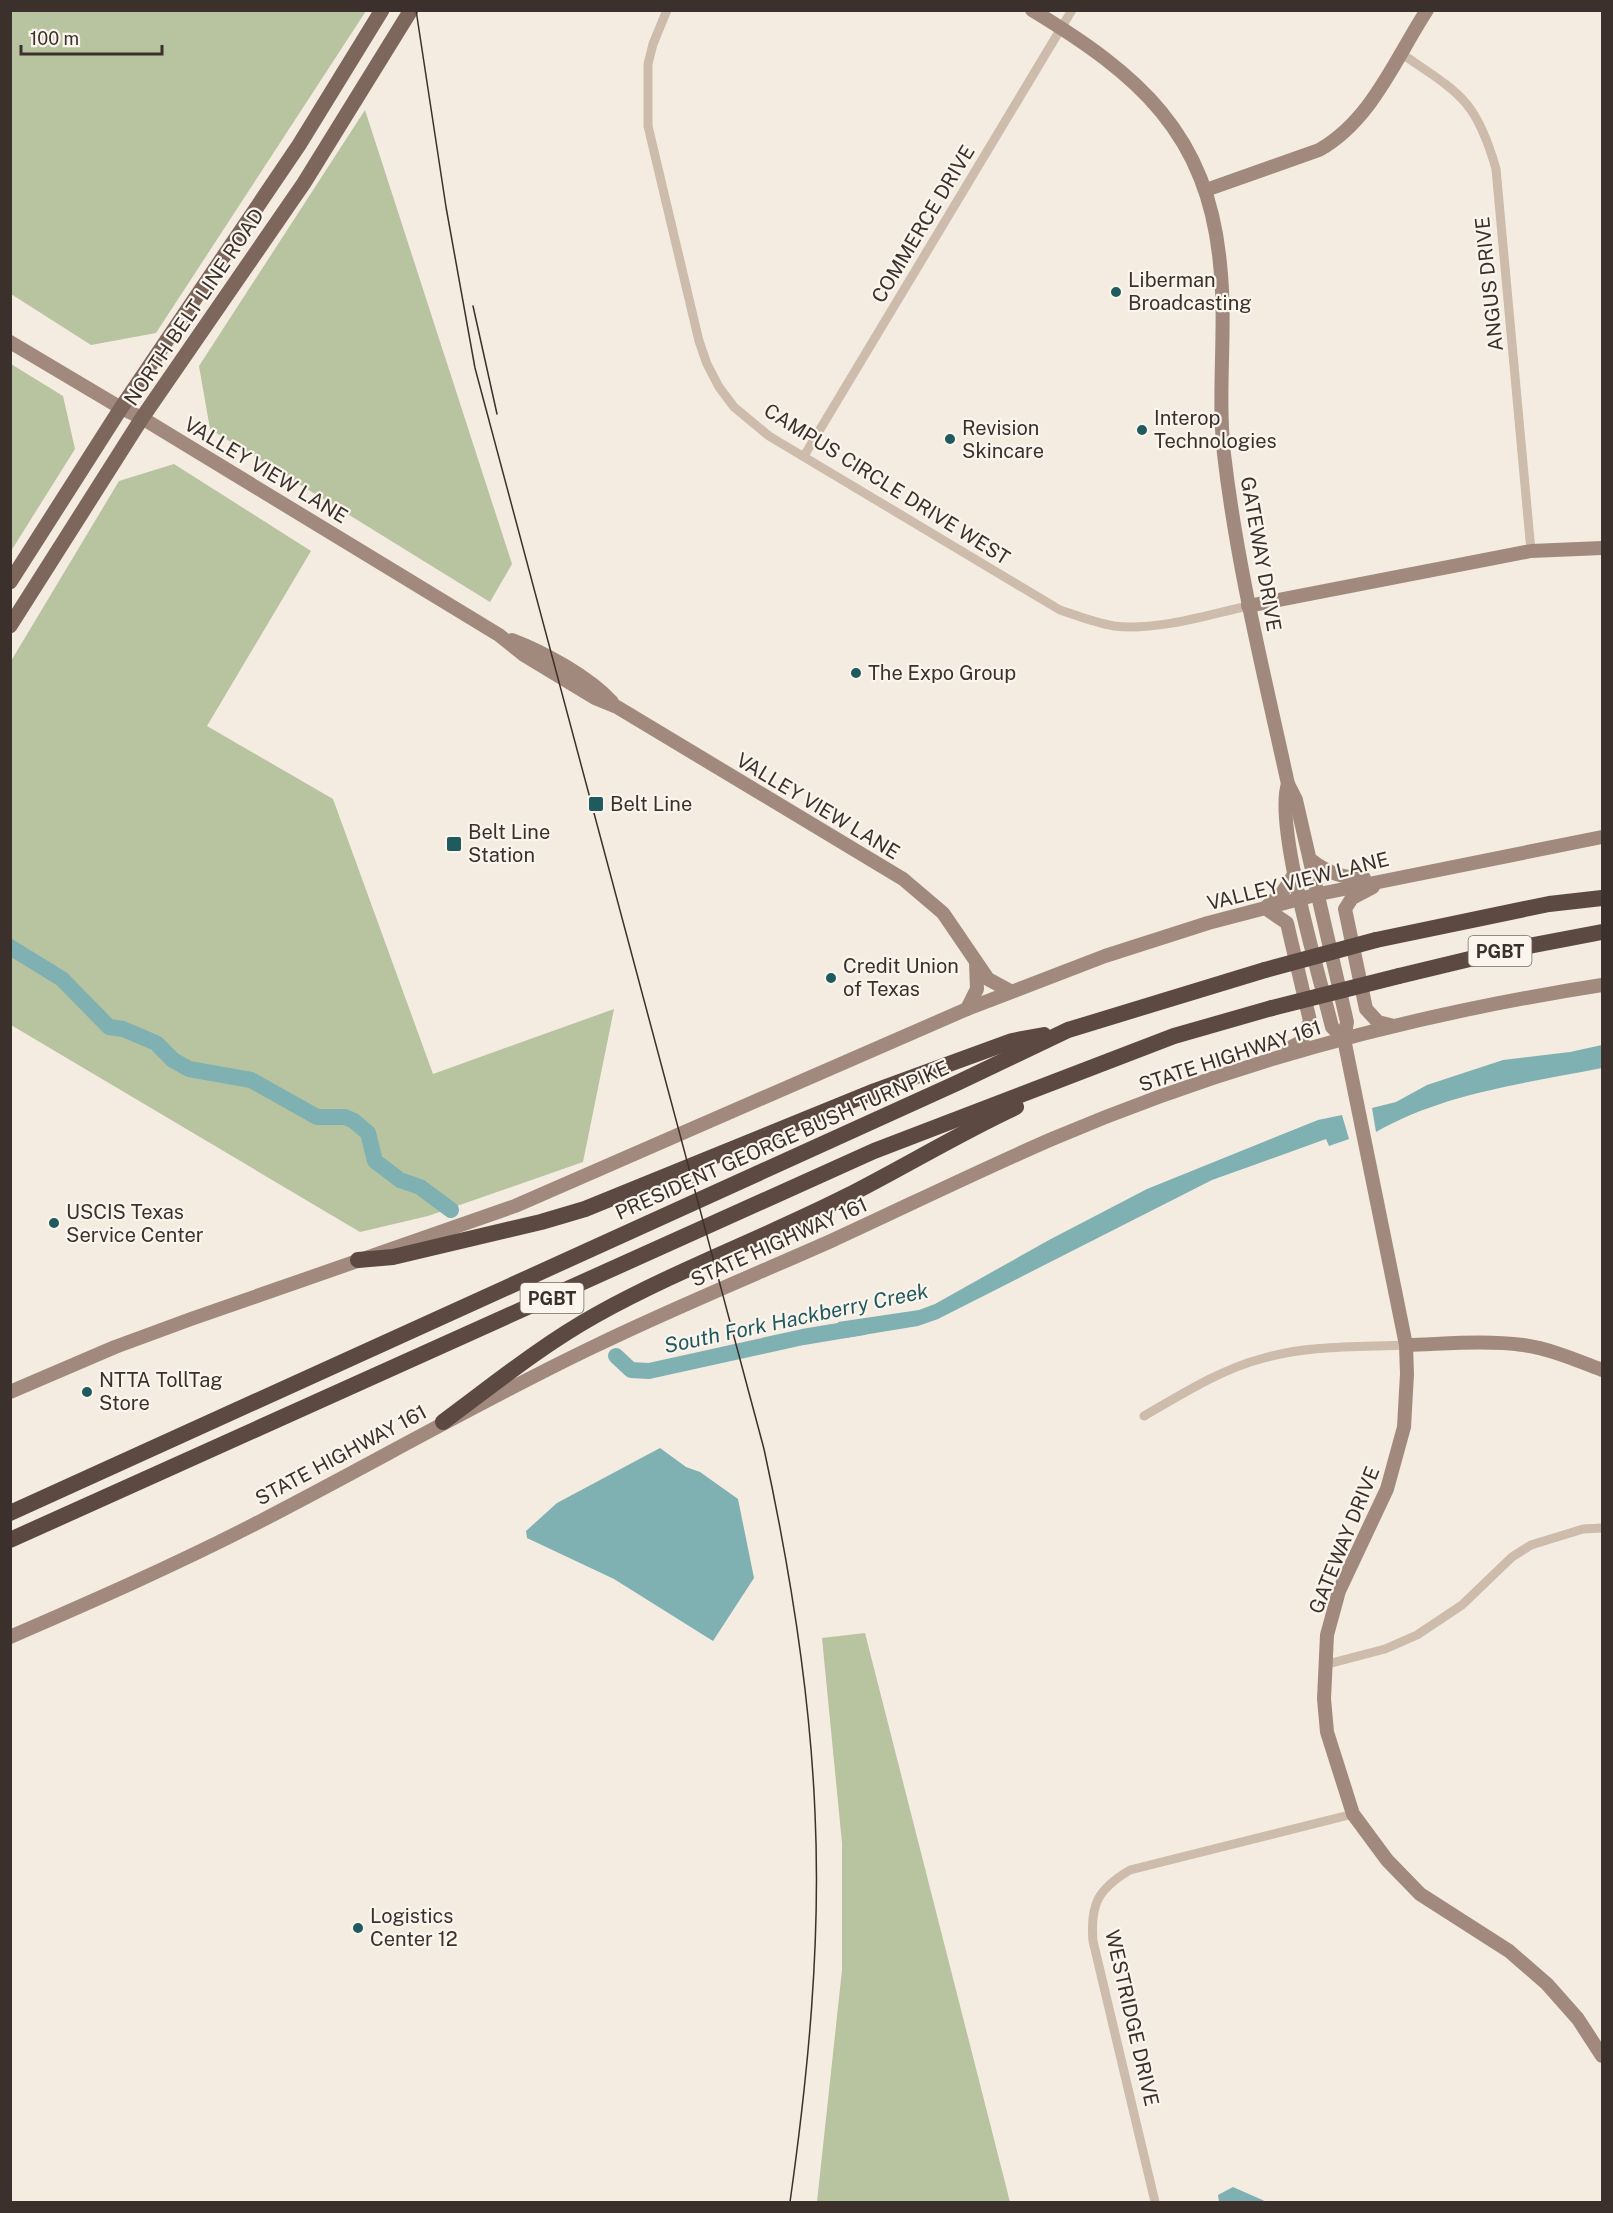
<svg xmlns="http://www.w3.org/2000/svg" width="1613" height="2213" font-family="'Public Sans',sans-serif">
<style>
.green{fill:#b8c4a0}
.water{fill:#7fb0b2}
.lines{fill:none;stroke-linecap:round;stroke-linejoin:round}
.river{stroke:#7fb0b2;stroke-width:16}
.street{stroke:#cdbbac;stroke-width:9}
.secondary{stroke:#a18a7d;stroke-width:14}
.primary{stroke:#7d675c;stroke-width:15}
.highway{stroke:#5c4a42;stroke-width:16}
.tram{stroke:#3b302b;stroke-width:1.5}
.highway-bridge{stroke:#5c4a42;stroke-width:16}
.poi-dot{fill:#1f5a5e;stroke:#fbf5ee;stroke-width:2}
.labels{text-anchor:middle;dominant-baseline:central;stroke-width:4.5;stroke-linejoin:round;paint-order:stroke}
.shield{fill:#fbf5ee;stroke:#756b66;stroke-width:1.5}
.shield-label{font-size:18px;font-weight:bold;fill:#3b302b}
.street-label{font-size:20px;fill:#3b302b;stroke:#fbf5ee}
.poi-label{font-size:20px;fill:#3b302b;stroke:#fbf5ee;text-anchor:start}
.water-label{font-size:21px;font-style:italic;fill:#1f5a5e;stroke:#fbf5ee}
</style>
<rect width="100%" height="100%" fill="#f4ebe1"/>
<g class="green">
<polygon points="10,11 11,10 366,11 156,333 91,345 11,294"/>
<polygon points="365,110 512,564 490,602 210,429 199,366"/>
<polygon points="11,364 63,396 75,449 11,551"/>
<polygon points="174,464 311,551 207,726 333,799 433,1074 614,1009 583,1162 428,1216 360,1232 11,1025 11,661 119,481"/>
<polygon points="865,1633 1010,2202 817,2202 842,1970 842,1843 822,1638"/>
</g>
<g class="water">
<path d="M1602,1045V1068C1527,1083 1443,1093 1376,1132L1372,1108L1396,1102L1427,1085L1503,1060L1570,1052Z"/>
<polygon points="1342,1115 1349,1139 1329,1146 1326,1139 1212,1180 938,1319 918,1326 845,1338 838,1322 919,1310 935,1304 1049,1240 1147,1189 1318,1120"/>
<polygon points="660,1448 686,1467 700,1472 738,1499 754,1578 713,1641 614,1579 527,1538 526,1531 557,1503"/>
<polygon points="1233,2187 1267,2202 1219,2202 1218,2195"/>
</g>
<g class="lines">
<g class="river">
<polyline points="10,947 62,979 109,1027 123,1029 156,1043 173,1060 189,1069 251,1080 317,1117 345,1117 354,1121 368,1133 375,1161 400,1180 420,1187 451,1210"/>
<polyline points="616,1356 631,1370 649,1371 803,1337 863,1327"/>
</g>
<g class="street">
<path d="M667,10L653,44L648,64V126L699,341L707,364L719,387L734,407L769,436L1060,610C1078,616 1095,623 1114,626C1158,631 1206,615 1248,606"/>
<path d="M1402,54C1459,93 1476,99 1496,169L1531,551"/>
<polyline points="804,456 1072,10"/>
<path d="M1144,1416C1182,1394 1221,1369 1264,1358C1309,1345 1360,1347 1406,1345"/>
<polyline points="1324,1665 1385,1649 1417,1635 1462,1605 1512,1557 1531,1545 1583,1529 1602,1528"/>
<path d="M1155,2202L1093,1941C1090,1904 1098,1889 1130,1870L1353,1814"/>
</g>
<g class="secondary">
<path d="M1032,10C1138,74 1208,133 1220,264C1227,327 1217,391 1224,454C1237,566 1264,674 1288,784L1296,800L1347,1022L1344,1039L1406,1345L1407,1374L1404,1427L1387,1489L1339,1591L1327,1635L1324,1699L1327,1732L1353,1814L1387,1860L1420,1894L1509,1951L1547,1984L1578,2019L1602,2056"/>
<path d="M1206,190L1319,150C1372,120 1395,59 1427,10"/>
<polyline points="10,342 121,408 142,418 499,635 524,655 595,698 617,707 903,879 943,913 988,979 1010,991"/>
<polyline points="1248,606 1531,551 1602,548"/>
<path d="M512,640C544,652 589,677 612,702"/>
<path d="M1288,784C1274,824 1320,978 1332,1027L1344,1039"/>
<path d="M1311,860C1328,873 1343,878 1364,878"/>
<polyline points="1373,887 1352,898 1345,909 1366,1009 1378,1022 1394,1026"/>
<polyline points="967,1009 977,989 976,963"/>
<polyline points="1288,1049 1301,1042 1310,1021 1287,923 1265,908 1282,893 1295,873"/>
<path d="M1406,1345C1445,1344 1484,1340 1523,1345C1551,1349 1576,1360 1602,1370"/>
<polyline points="10,1392 115,1347 191,1319 515,1206 967,1009 1105,956 1208,923 1319,894 1602,837"/>
<path d="M10,1637C93,1601 175,1565 255,1524C368,1466 478,1402 593,1347C671,1309 752,1276 831,1241C905,1207 978,1171 1052,1139C1227,1064 1415,1014 1602,985"/>
</g>
<g class="primary">
<polyline points="10,582 121,408 299,145 382,10"/>
<polyline points="10,626 142,418 304,183 411,10"/>
</g>
<g class="highway">
<polyline points="1376,940 1549,904 1602,898"/>
<polyline points="1399,976 1503,951 1602,932"/>
<polyline points="358,1260 393,1257 541,1222 585,1209 875,1091 1012,1041 1044,1035"/>
<path d="M443,1422C493,1385 542,1345 596,1315C677,1270 764,1238 847,1196C904,1167 958,1134 1016,1107"/>
<polyline points="10,1513 957,1083 1068,1030 1265,970"/>
<polyline points="10,1540 874,1151 1174,1036 1272,1008"/>
</g>
<g class="tram">
<path d="M416,10L446,207L475,368L764,1449C790,1569 810,1690 815,1813C821,1944 808,2074 790,2202"/>
<polyline points="473,306 497,414"/>
</g>
<g class="highway-bridge">
<polyline points="1265,970 1376,940"/>
<polyline points="1272,1008 1399,976"/>
</g>
</g>
<g class="poi-dot">
<circle cx="1116" cy="292" r="6"/>
<circle cx="1142" cy="430" r="6"/>
<circle cx="950" cy="439" r="6"/>
<circle cx="856" cy="673" r="6"/>
<rect x="588" y="796" width="16" height="16" rx="3"/>
<rect x="446" y="836" width="16" height="16" rx="3"/>
<circle cx="831" cy="978" r="6"/>
<circle cx="54" cy="1223" r="6"/>
<circle cx="87" cy="1392" r="6"/>
<circle cx="358" cy="1928" r="6"/>
</g>
<g class="labels">
<g class="shield">
<rect x="1468.5" y="936" width="63" height="30" rx="4.5"/>
<rect x="520.5" y="1283" width="63" height="30" rx="4.5"/>
</g>
<g class="shield-label">
<text x="1500" y="951">PGBT</text>
<text x="552" y="1298">PGBT</text>
</g>
<g class="street-label">
<text transform="translate(923 224) rotate(-59)">COMMERCE DRIVE</text>
<text transform="translate(1489 284) rotate(-96)">ANGUS DRIVE</text>
<text transform="translate(194 307) rotate(-56)">NORTH BELT LINE ROAD</text>
<text transform="translate(266 470) rotate(31)">VALLEY VIEW LANE</text>
<text transform="translate(887 484) rotate(32)">CAMPUS CIRCLE DRIVE WEST</text>
<text transform="translate(1261 554) rotate(80)">GATEWAY DRIVE</text>
<text transform="translate(818 806) rotate(31)">VALLEY VIEW LANE</text>
<text transform="translate(1298 881) rotate(-14)">VALLEY VIEW LANE</text>
<text transform="translate(1230 1056) rotate(-18)">STATE HIGHWAY 161</text>
<text transform="translate(782 1140) rotate(-24)">PRESIDENT GEORGE BUSH TURNPIKE</text>
<text transform="translate(779 1242) rotate(-24)">STATE HIGHWAY 161</text>
<text transform="translate(341 1455) rotate(-28)">STATE HIGHWAY 161</text>
<text transform="translate(1344 1540) rotate(-68)">GATEWAY DRIVE</text>
<text transform="translate(1132 2018) rotate(77)">WESTRIDGE DRIVE</text>
</g>
<g class="poi-label">
<text x="1128" y="280">Liberman<tspan x="1128" dy="23">Broadcasting</tspan></text>
<text x="1154" y="418">Interop<tspan x="1154" dy="23">Technologies</tspan></text>
<text x="962" y="428">Revision<tspan x="962" dy="23">Skincare</tspan></text>
<text x="868" y="673">The Expo Group</text>
<text x="610" y="804">Belt Line</text>
<text x="468" y="832">Belt Line<tspan x="468" dy="23">Station</tspan></text>
<text x="843" y="966">Credit Union<tspan x="843" dy="23">of Texas</tspan></text>
<text x="66" y="1212">USCIS Texas<tspan x="66" dy="23">Service Center</tspan></text>
<text x="99" y="1380">NTTA TollTag<tspan x="99" dy="23">Store</tspan></text>
<text x="370" y="1916">Logistics<tspan x="370" dy="23">Center 12</tspan></text>
</g>
<g class="water-label">
<text transform="translate(796 1318) rotate(-12)">South Fork Hackberry Creek</text>
</g>
</g>
<rect width="1613" height="2213" fill="none" stroke="#3b302b" stroke-width="24"/>
<path d="M21 45v9h141v-9" fill="none" stroke="#3b302b" stroke-width="3"/>
<text x="30" y="45" font-size="18" fill="#3b302b" stroke="#fbf5ee" stroke-width="4.5" paint-order="stroke">100 m</text>
</svg>
